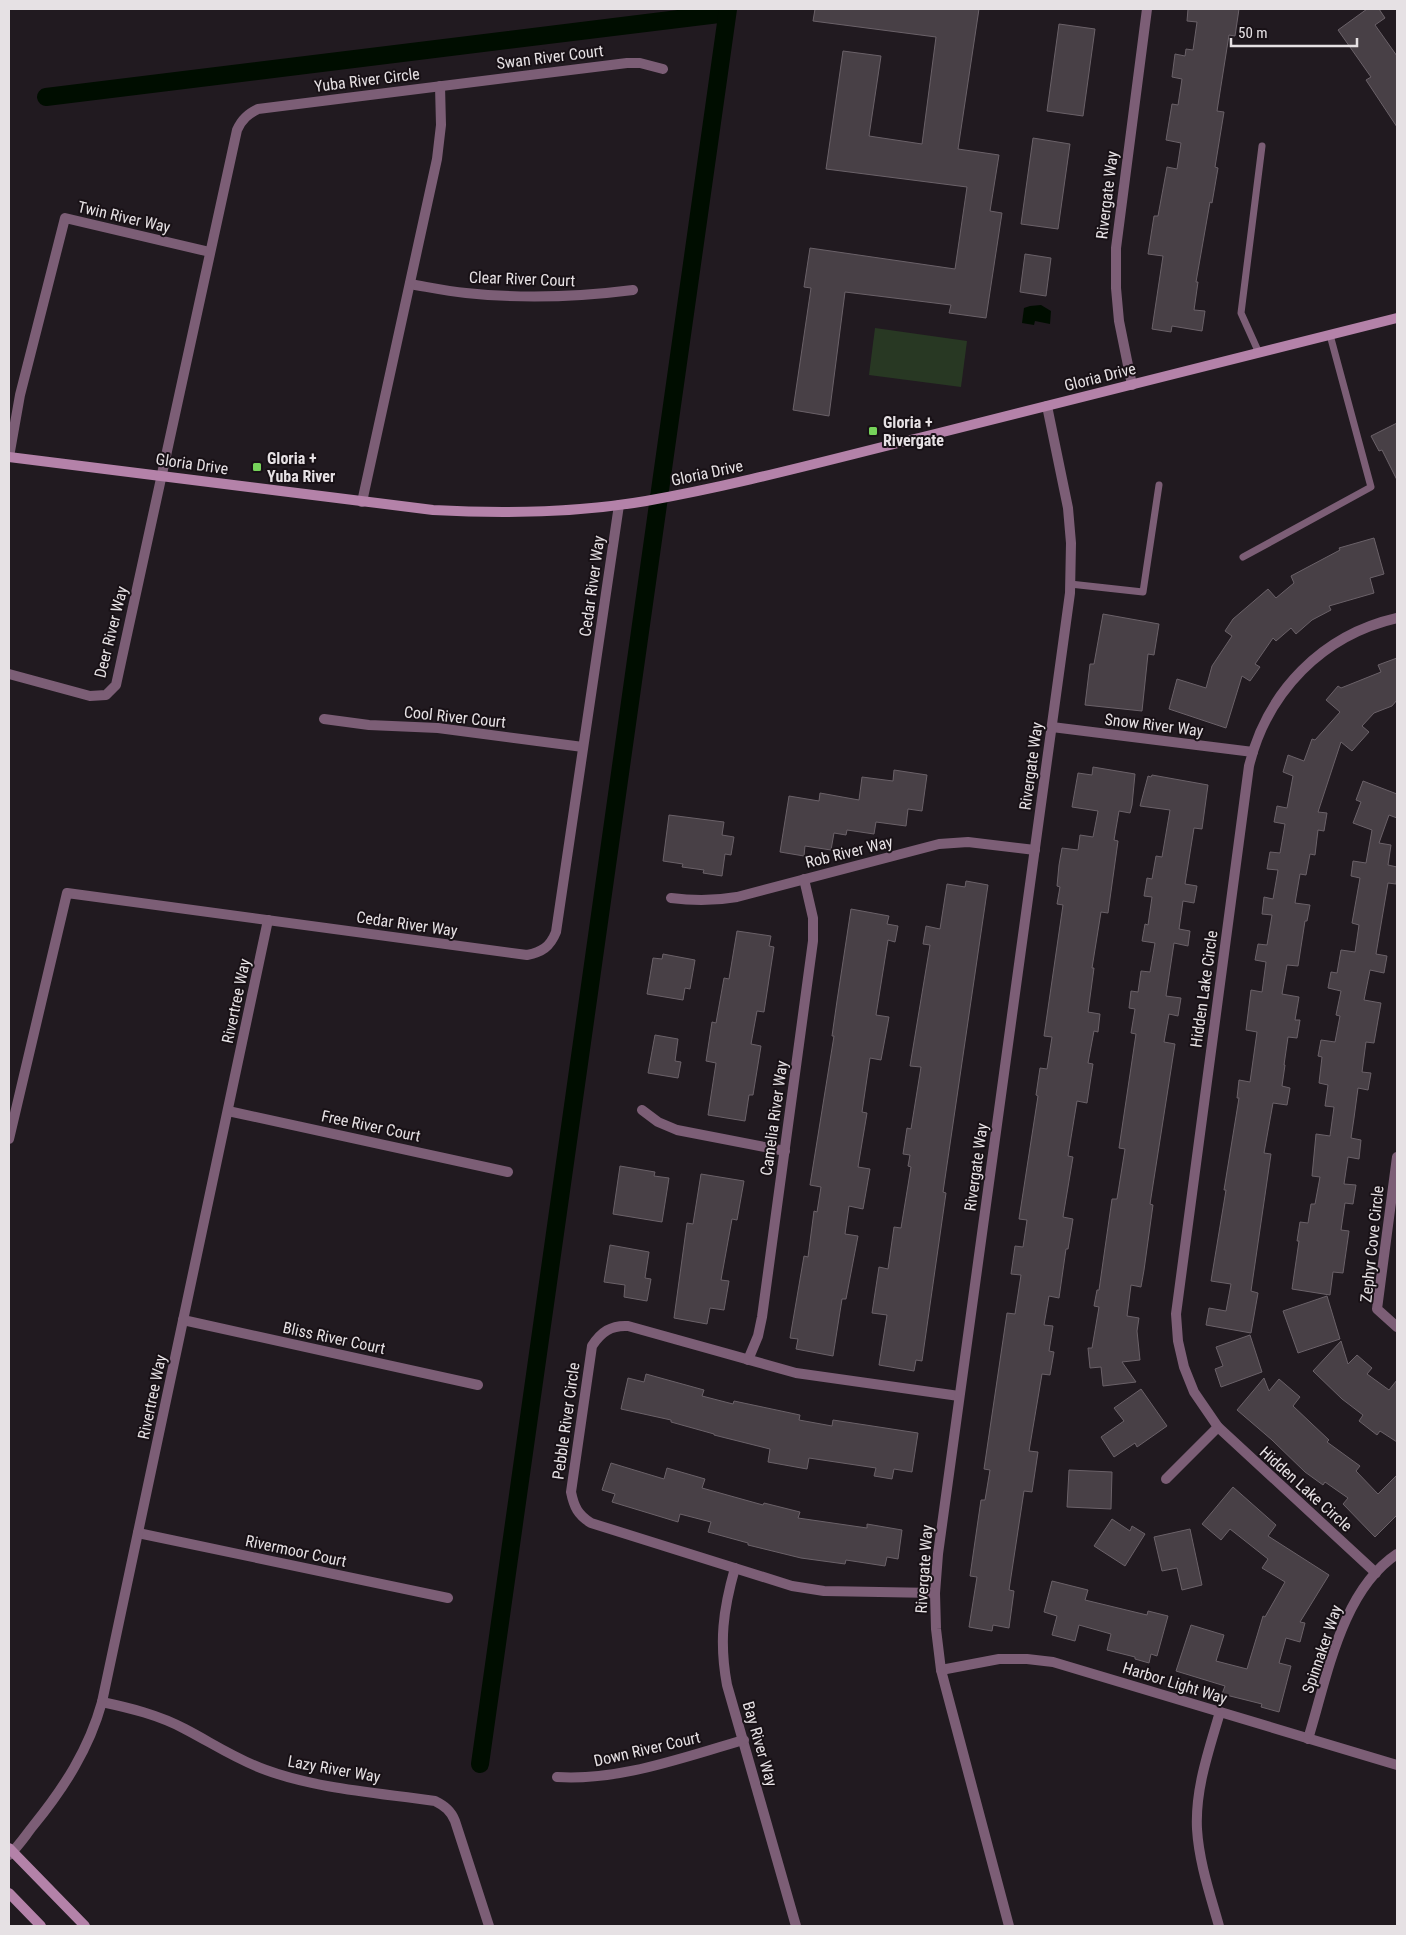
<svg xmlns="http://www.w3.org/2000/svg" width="1406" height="1935" font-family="'Roboto Condensed',sans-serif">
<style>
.green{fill:#283823}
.water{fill:#000d00}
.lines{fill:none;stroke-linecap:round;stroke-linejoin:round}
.canal{stroke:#000d00;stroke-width:18}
.building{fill:#484046;stroke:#6a6168}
.lane{stroke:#7c5e76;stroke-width:7}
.street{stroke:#7c5e76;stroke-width:10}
.secondary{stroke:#b482a9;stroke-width:10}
.poi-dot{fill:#76d25a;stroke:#181116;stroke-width:2}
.labels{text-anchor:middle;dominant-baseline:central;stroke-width:4;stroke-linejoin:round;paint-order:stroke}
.street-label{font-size:16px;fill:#e6e1e4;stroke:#181116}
.poi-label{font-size:16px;font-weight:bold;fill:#e6e1e4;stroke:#181116;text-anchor:start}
</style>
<rect width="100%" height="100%" fill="#211a20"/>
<polygon class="green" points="875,328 967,341 961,387 869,375"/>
<polygon class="water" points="1041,305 1051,311 1050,324 1035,321 1034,325 1022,323 1024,308 1030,306"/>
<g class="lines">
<g class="canal">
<polyline points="46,97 727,13"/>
<polyline points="480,1764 728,9"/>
</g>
</g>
<g class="building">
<polygon points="815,9 979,9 958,149 999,155 990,211 1002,213 986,318 949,313 951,305 845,292 829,416 793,410 811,288 804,287 810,248 955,269 967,187 826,169 843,51 881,56 869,136 922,144 936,37 813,21"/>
<polygon points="1188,9 1239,9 1235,36 1229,35 1217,111 1224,112 1215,167 1218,168 1212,203 1210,202 1196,282 1198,282 1194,310 1205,311 1202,331 1172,326 1171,332 1152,329 1163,256 1148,254 1154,216 1158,216 1167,167 1177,169 1181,143 1166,140 1172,104 1178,105 1182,79 1172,77 1175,54 1185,56 1186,49 1193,50 1197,22 1187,21"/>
<polygon points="1367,9 1379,9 1385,18 1375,25 1397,56 1397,127 1366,80 1371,77 1338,30"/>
<polygon points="1059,24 1095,29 1083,116 1047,111"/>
<polygon points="1033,138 1070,144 1058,229 1021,224"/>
<polygon points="1025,254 1051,258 1046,296 1020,292"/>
<polygon points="1397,423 1397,480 1382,450 1379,451 1371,436"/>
<polygon points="1374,538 1384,574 1370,578 1374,593 1329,606 1331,610 1312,620 1296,634 1291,628 1276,641 1273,638 1255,664 1260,667 1250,681 1242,676 1226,728 1169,709 1177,679 1206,688 1212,666 1232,636 1225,631 1233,619 1268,589 1276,598 1294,583 1291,576 1340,550 1339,548"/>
<polygon points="1103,614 1159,624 1154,655 1148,654 1142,711 1085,705 1090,664 1094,664"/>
<polygon points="1397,658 1397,700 1392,706 1374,713 1362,726 1369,732 1352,751 1341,742 1318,812 1327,813 1324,831 1318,830 1315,855 1310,854 1306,875 1300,874 1295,903 1310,905 1307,921 1305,921 1298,966 1287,965 1282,994 1299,997 1295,1020 1300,1020 1297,1038 1288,1037 1284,1065 1285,1065 1282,1086 1290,1088 1287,1105 1273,1103 1264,1153 1271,1154 1251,1291 1258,1293 1251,1333 1206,1325 1209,1308 1226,1311 1231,1284 1211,1281 1226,1190 1224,1190 1239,1098 1237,1098 1239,1080 1250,1082 1257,1032 1246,1030 1251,990 1262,992 1266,962 1255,960 1258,944 1267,945 1272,915 1262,914 1264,897 1273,899 1278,870 1267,869 1270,852 1280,853 1285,824 1274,822 1277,806 1287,808 1293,776 1283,772 1288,755 1304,761 1312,739 1315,740 1340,712 1326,700 1338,686 1341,688 1381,672 1378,665"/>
<polygon points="1093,767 1135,774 1132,805 1130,813 1119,811 1114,840 1118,841 1108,913 1101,912 1092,968 1094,968 1088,1012 1100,1014 1098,1032 1094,1031 1088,1063 1093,1064 1087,1103 1077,1101 1068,1156 1073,1157 1063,1217 1073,1219 1068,1249 1066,1249 1059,1298 1049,1296 1044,1325 1053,1326 1049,1351 1054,1352 1050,1375 1042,1374 1029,1451 1038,1452 1032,1492 1024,1491 1009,1590 1014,1591 1009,1628 993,1625 992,1631 969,1627 977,1577 970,1576 981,1500 985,1500 990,1470 984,1469 1007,1313 1015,1314 1021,1275 1011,1274 1015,1246 1023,1247 1027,1220 1019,1219 1038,1096 1036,1095 1040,1068 1047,1069 1052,1037 1044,1036 1063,905 1057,904 1060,887 1057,886 1059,865 1062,848 1078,850 1080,835 1093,837 1098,811 1072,807 1078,773 1092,775"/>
<polygon points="894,770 927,775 922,811 908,809 906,826 876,822 874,834 847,830 846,835 834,833 831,850 805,846 804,856 780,852 789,796 819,801 820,793 859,800 862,777 893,781"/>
<polygon points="1152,775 1208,785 1202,829 1194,828 1185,884 1197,886 1194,903 1183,901 1179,929 1190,931 1188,946 1174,943 1166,996 1181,998 1178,1016 1169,1014 1164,1042 1175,1044 1150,1204 1153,1205 1144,1270 1141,1287 1131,1285 1127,1316 1139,1318 1137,1331 1140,1360 1122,1362 1136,1382 1103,1386 1101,1367 1090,1368 1088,1348 1092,1348 1099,1307 1094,1306 1097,1290 1099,1290 1112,1199 1117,1199 1125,1149 1119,1148 1136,1034 1131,1033 1135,1009 1129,1008 1131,991 1138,992 1141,971 1150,972 1155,943 1142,941 1145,924 1148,925 1152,897 1144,896 1147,878 1152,879 1156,856 1162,857 1170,810 1140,806 1148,776 1151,777"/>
<polygon points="1363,781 1397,794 1397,818 1389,815 1379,843 1391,845 1388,865 1397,867 1397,874 1396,884 1388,883 1376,954 1387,956 1384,973 1370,970 1364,1000 1381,1003 1374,1043 1366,1042 1362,1072 1371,1073 1368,1090 1358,1088 1354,1118 1351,1138 1361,1140 1359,1159 1348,1157 1344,1184 1356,1185 1353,1204 1345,1203 1341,1230 1349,1231 1343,1273 1333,1272 1330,1295 1292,1289 1299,1241 1297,1241 1300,1222 1308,1223 1311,1204 1315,1204 1320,1177 1312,1176 1316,1134 1330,1136 1334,1107 1325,1106 1328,1085 1319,1083 1322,1057 1318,1056 1321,1040 1335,1042 1340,1016 1336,1015 1341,991 1328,988 1331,972 1337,973 1341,950 1355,952 1359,925 1352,923 1360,878 1351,876 1353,861 1366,863 1372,830 1353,823 1361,802 1356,800"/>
<polygon points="669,815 724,822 722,835 734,837 731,855 725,854 722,876 703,873 704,870 682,867 683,864 663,861"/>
<polygon points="966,881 988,885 943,1192 946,1193 922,1361 916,1360 914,1371 879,1365 887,1315 872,1313 879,1267 888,1269 894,1227 901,1228 911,1167 908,1166 910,1155 903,1154 907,1128 911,1129 921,1067 910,1066 930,945 923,944 926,926 940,929 947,884 965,887"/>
<polygon points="851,909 889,916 887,924 898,926 895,942 888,940 876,1015 889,1017 881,1060 870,1058 862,1112 867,1113 858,1167 870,1169 863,1209 849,1206 845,1234 858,1236 846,1299 842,1299 833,1356 796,1349 798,1339 790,1338 804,1256 808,1257 814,1211 817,1212 821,1187 810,1185 824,1098 834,1036 832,1036 837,1001"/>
<polygon points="737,931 771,936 769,946 774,947 764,1012 757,1011 751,1044 761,1046 753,1095 749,1095 745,1121 708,1115 716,1063 706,1061 712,1022 716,1023 724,978 729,979"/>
<polygon points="663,954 695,960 690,989 685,988 683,1000 647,994 653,958 662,959"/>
<polygon points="655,1035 678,1039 675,1061 681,1062 678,1078 648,1073"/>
<polygon points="620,1166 655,1172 654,1176 669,1178 662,1222 613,1214"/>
<polygon points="701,1174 744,1181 737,1220 732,1219 721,1280 729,1281 724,1310 710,1308 707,1324 674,1318 687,1223 693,1224"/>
<polygon points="610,1245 649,1252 645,1278 651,1279 647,1301 624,1297 625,1285 604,1282"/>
<polygon points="1327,1296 1340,1339 1298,1353 1283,1311"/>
<polygon points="1250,1335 1262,1372 1221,1387 1215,1369 1223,1366 1216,1347"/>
<polygon points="1341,1341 1348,1364 1357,1355 1372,1368 1367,1374 1389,1390 1397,1380 1397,1442 1380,1431 1377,1435 1359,1421 1363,1415 1342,1399 1313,1371"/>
<polygon points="646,1374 704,1390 702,1396 733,1404 734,1401 800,1415 799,1420 832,1426 833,1420 918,1433 912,1472 894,1469 892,1479 874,1476 876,1468 809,1458 807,1469 768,1462 770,1449 714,1435 714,1434 671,1422 671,1420 621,1409 628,1378 644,1382"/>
<polygon points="1264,1378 1269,1391 1279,1379 1300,1397 1293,1406 1329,1440 1327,1442 1360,1466 1356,1471 1378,1494 1397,1475 1397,1515 1375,1537 1343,1504 1348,1498 1325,1482 1323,1485 1305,1472 1272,1440 1237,1410"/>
<polygon points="1141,1389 1167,1426 1137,1447 1135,1443 1114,1457 1101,1437 1124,1421 1114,1408"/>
<polygon points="611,1463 664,1479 667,1468 705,1479 702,1488 763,1505 764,1503 800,1512 798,1518 867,1528 867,1524 902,1530 898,1559 887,1557 885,1566 846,1560 845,1564 801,1558 748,1545 748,1543 708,1532 711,1522 680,1514 678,1522 612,1502 615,1494 602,1490"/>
<polygon points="1069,1470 1112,1472 1111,1509 1067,1507"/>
<polygon points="1233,1487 1276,1525 1268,1536 1329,1575 1300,1622 1305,1623 1300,1642 1286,1638 1279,1663 1291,1666 1279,1712 1261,1707 1262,1704 1222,1694 1225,1686 1176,1671 1191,1625 1224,1635 1216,1661 1247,1669 1263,1616 1265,1617 1285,1582 1262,1568 1268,1559 1230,1529 1221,1540 1202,1524"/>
<polygon points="1112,1519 1130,1531 1132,1526 1145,1534 1125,1566 1094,1546"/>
<polygon points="1190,1529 1202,1585 1182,1590 1177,1568 1162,1571 1154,1537"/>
<polygon points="1052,1581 1088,1590 1085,1600 1147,1615 1148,1611 1168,1616 1157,1656 1151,1654 1149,1663 1135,1659 1135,1657 1107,1650 1111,1634 1079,1625 1075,1641 1052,1635 1057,1616 1044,1612"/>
</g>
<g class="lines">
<g class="lane">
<polyline points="1259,353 1241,313 1262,146"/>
<polyline points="1243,557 1371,487 1330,335"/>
<polyline points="1070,584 1143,592 1159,485"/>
</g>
<g class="street">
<path d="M410,284C428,287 447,291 466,293C522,299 578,297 633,290"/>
<polyline points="1132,385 1119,321 1116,288 1116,248 1147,9"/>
<polyline points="9,457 20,395 65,218 210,252"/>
<polyline points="362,502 437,159 441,125 440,86"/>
<path d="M9,674L90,696L106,695L116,685L237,130C242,119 248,114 258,109L627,63H640L663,69"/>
<polyline points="324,719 369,725 438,728 583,747"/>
<polyline points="1052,727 1253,752"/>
<path d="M671,898C694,901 714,901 737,897L939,844L968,842L1035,850"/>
<polyline points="642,1110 658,1122 677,1130 785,1151"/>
<polyline points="228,1111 508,1172"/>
<path d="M9,1139L67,893L527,955C542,952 550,947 556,932L619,505"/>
<polyline points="1397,1157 1377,1309 1397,1327"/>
<polyline points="183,1320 478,1385"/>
<polyline points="748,1360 758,1336 762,1317 813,941 813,918 804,879"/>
<polyline points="1166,1479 1218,1427"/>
<polyline points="138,1533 448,1598"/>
<path d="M735,1568C723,1610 719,1642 727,1685L796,1926"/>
<path d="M1376,1573L1218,1427L1194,1392L1184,1367L1178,1341L1176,1314L1249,766C1267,692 1322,635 1397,618"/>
<path d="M935,1593L824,1591L792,1586L591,1523C578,1515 574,1507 571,1492L592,1346C601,1332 611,1325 628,1326L796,1373L959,1396"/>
<polyline points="941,1670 999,1659 1027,1659 1053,1662 1397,1765"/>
<path d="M102,1702C130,1708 159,1715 185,1729C212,1743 237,1760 266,1770C317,1789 381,1793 435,1801C445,1806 451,1811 455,1821L489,1926"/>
<path d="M1308,1739C1327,1678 1341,1591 1397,1554"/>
<path d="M557,1777C621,1781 683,1757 744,1740"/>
<path d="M9,1855C18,1847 25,1836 33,1826C64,1788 89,1749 102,1702L268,920"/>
<polyline points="1009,1926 941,1670 936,1629 935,1593 938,1554 1070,593 1071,543 1068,508 1047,406"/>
<path d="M1219,1926C1210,1894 1199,1862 1197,1829C1195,1789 1209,1750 1220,1712"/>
</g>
<g class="secondary">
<path d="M9,457L433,510C504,514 576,513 646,501C743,484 839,457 935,434C1089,395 1243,357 1397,318"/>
<polyline points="9,1848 85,1926"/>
<polyline points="9,1893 41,1926"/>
</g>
</g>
<g class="poi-dot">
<rect x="868" y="426" width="10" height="10" rx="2.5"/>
<rect x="252" y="462" width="10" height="10" rx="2.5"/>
</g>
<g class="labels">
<g class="street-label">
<text transform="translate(550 57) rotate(-7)">Swan River Court</text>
<text transform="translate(367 80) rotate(-7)">Yuba River Circle</text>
<text transform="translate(1107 195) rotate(-83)">Rivergate Way</text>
<text transform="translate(124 217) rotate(13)">Twin River Way</text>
<text transform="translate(522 279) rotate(2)">Clear River Court</text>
<text transform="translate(1100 377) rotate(-14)">Gloria Drive</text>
<text transform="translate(192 464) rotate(8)">Gloria Drive</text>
<text transform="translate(707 473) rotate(-12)">Gloria Drive</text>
<text transform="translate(592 586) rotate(-82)">Cedar River Way</text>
<text transform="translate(111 632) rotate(-76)">Deer River Way</text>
<text transform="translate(455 717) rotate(6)">Cool River Court</text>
<text transform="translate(1154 725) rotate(7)">Snow River Way</text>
<text transform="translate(1031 766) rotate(-82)">Rivergate Way</text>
<text transform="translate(849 852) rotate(-14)">Rob River Way</text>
<text transform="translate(407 924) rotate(8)">Cedar River Way</text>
<text transform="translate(1204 989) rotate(-82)">Hidden Lake Circle</text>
<text transform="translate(236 1001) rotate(-78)">Rivertree Way</text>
<text transform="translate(774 1118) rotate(-82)">Camelia River Way</text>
<text transform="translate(371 1126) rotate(12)">Free River Court</text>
<text transform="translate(976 1167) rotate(-82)">Rivergate Way</text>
<text transform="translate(1372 1244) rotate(-84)">Zephyr Cove Circle</text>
<text transform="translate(334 1338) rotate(12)">Bliss River Court</text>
<text transform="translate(152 1397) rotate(-78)">Rivertree Way</text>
<text transform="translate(566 1421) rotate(-82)">Pebble River Circle</text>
<text transform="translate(1306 1489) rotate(42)">Hidden Lake Circle</text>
<text transform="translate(296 1551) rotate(12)">Rivermoor Court</text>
<text transform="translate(924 1569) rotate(-86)">Rivergate Way</text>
<text transform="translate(1322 1649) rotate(-71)">Spinnaker Way</text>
<text transform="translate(1175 1683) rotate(17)">Harbor Light Way</text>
<text transform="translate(760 1744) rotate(74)">Bay River Way</text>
<text transform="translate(647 1749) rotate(-13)">Down River Court</text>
<text transform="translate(334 1769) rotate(10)">Lazy River Way</text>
</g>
<g class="poi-label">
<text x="883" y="422">Gloria +<tspan x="883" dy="18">Rivergate</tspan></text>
<text x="267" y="458">Gloria +<tspan x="267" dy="18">Yuba River</tspan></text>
</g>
</g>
<rect width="1406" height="1935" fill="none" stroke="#e6e1e4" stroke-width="20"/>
<path d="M1231 38v8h126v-8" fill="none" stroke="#e6e1e4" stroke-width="2.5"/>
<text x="1238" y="38" font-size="15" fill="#e6e1e4" stroke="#181116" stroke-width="4" paint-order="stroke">50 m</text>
</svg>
